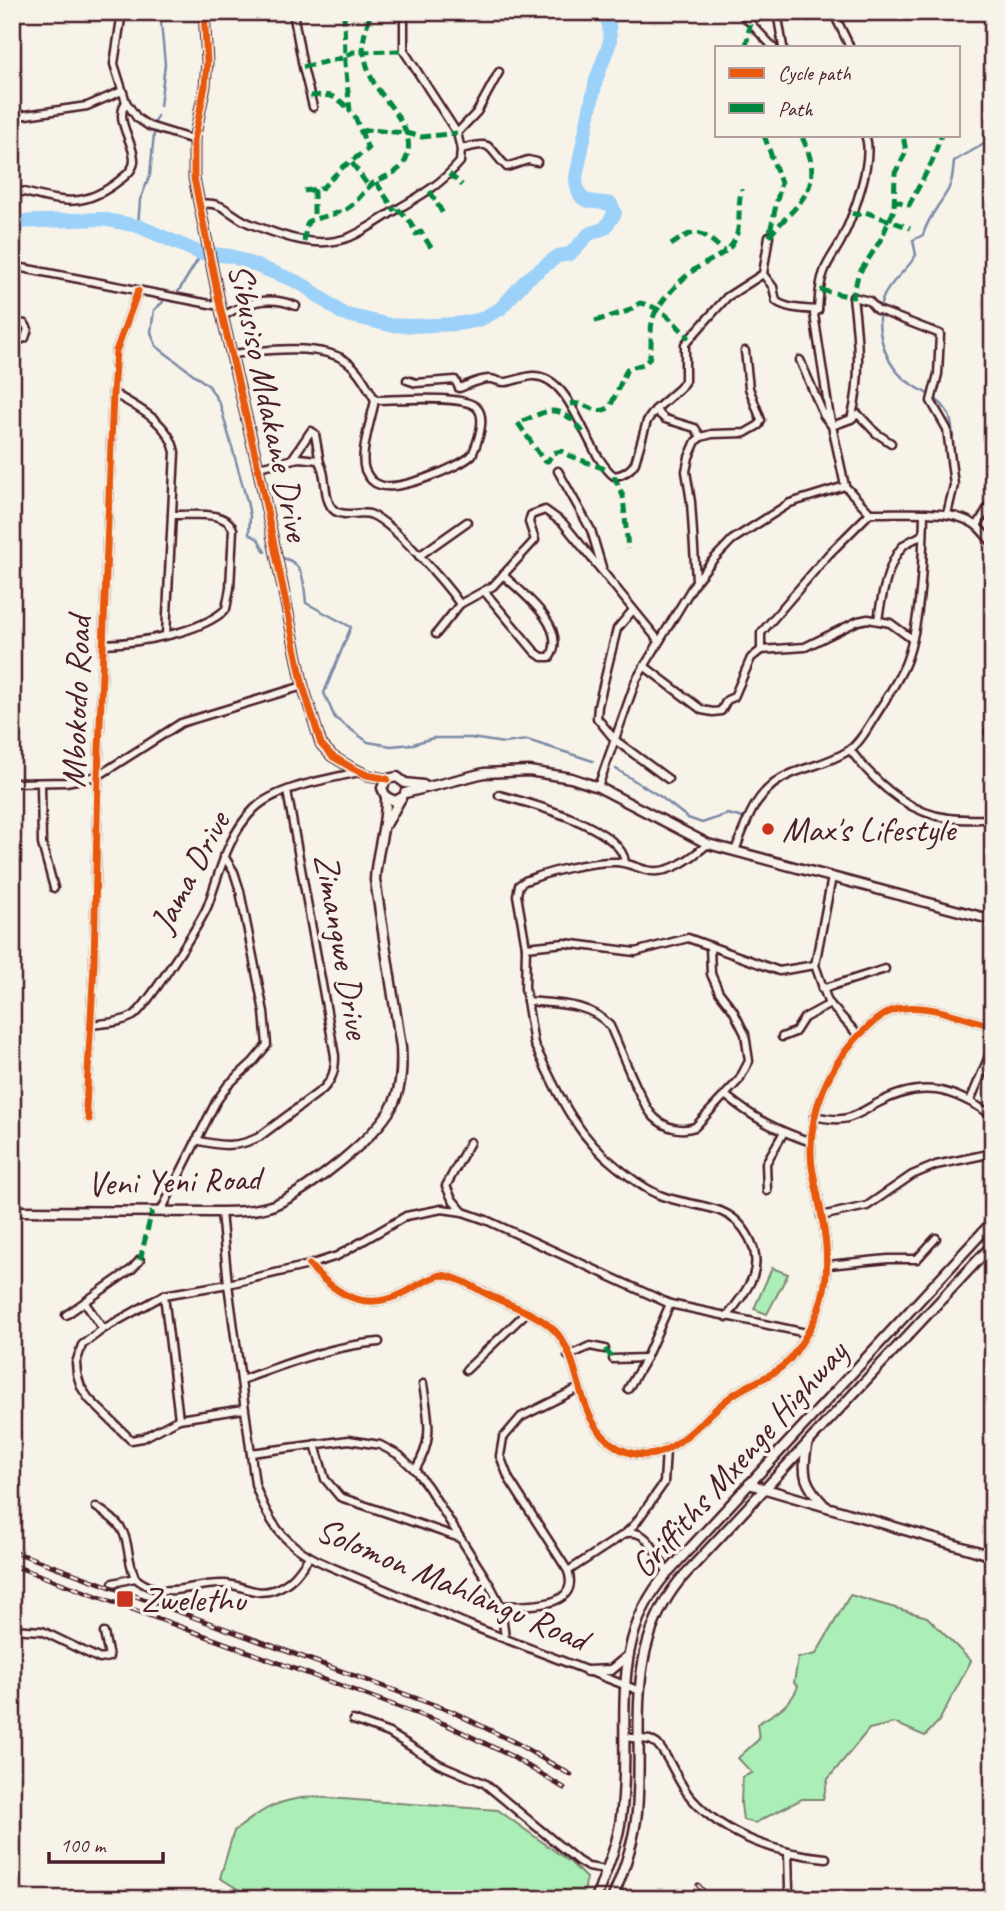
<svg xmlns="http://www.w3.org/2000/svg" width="1005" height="1911" font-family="Caveat,sans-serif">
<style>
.green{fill:#aceeb7;stroke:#7b8671;stroke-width:2}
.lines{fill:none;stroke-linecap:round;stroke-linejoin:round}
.stream{stroke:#7b8aa7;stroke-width:2.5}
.river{stroke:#9cd1fa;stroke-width:14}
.minor-casing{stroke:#4a1f2b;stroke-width:11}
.tertiary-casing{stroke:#4a1f2b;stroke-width:13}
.minor{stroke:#f7f3e8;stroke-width:6}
.tertiary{stroke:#f7f3e8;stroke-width:8}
.rail-casing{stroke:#4a1f2b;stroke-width:5}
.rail{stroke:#f7f3e8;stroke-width:2.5;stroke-dasharray:8;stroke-linecap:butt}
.quiet{stroke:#00873e;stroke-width:5;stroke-dasharray:10 5;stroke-linecap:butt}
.cycleway-casing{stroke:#f7f3e8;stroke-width:11}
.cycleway{stroke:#e8590c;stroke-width:7}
.poi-dot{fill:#c8321e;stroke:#f7f3e8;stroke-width:2.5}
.labels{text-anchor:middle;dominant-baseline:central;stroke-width:7;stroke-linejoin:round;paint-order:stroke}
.street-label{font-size:35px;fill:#4a1f2b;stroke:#f7f3e8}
.poi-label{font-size:35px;fill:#4a1f2b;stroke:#f7f3e8;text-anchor:start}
</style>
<rect width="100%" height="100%" fill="#f7f3e8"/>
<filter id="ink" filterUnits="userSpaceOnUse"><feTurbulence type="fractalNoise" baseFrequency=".0143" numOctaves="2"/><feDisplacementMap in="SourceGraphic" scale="14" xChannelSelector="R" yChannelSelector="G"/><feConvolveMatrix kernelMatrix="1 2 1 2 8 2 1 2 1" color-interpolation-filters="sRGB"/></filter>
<g filter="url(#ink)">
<g class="green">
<polygon points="772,1268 788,1274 767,1314 754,1309"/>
<path d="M850,1595L927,1617L971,1661L939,1721L925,1736L895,1723L869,1729L828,1779L823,1799H802L755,1823L743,1820L741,1804L742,1777L752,1773L738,1758L759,1739L757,1724C773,1714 792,1705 798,1686L794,1683L798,1658L816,1654Z"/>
<path d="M313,1797L498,1810L570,1862L586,1878L585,1889L578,1899H254L220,1878L234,1831L237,1829C264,1808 279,1799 313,1797Z"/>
</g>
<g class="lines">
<g class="stream">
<polyline points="160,12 165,64 160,106"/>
<polyline points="155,123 157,116"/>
<polyline points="138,226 140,200 150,175 154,134"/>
<polyline points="178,292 202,253"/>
<polyline points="163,302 154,310 151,332 156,346 209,386 220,404 247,501 250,516 249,534 258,539 265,552"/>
<path d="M953,437C952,430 952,421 949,415C940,396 918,391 903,378C883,360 873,323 883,298C889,282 907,271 916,255L913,240L923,235C928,217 939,206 948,190C953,181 953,171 954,161L993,139"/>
<path d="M283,558C305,563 304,585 306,603L351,627L324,693L335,718L368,742L391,746L413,744L433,738H471L504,743L527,740L593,761"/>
<polyline points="616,769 661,797 688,818 702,823 728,814 743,818"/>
</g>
<path class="river" d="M12,222L102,219L138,226L200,253L231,256L293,280L305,286L343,314L390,325L412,326L457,324L479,320L500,309L526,280L558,256L570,254L589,234L605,228L615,213L611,204C589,200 577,206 576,177L596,80L610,42L609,26L606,16L594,12"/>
<g class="minor-casing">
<g id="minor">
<polyline points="122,12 114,64 126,102 137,118 149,126 194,140"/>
<polyline points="293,12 303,67 313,107"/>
<polyline points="740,12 773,47"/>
<polyline points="777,12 783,47"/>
<polyline points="833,12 850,47"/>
<polyline points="12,117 87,106 122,91"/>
<polyline points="457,133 477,112 499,72"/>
<path d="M461,149C496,140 485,146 507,167L528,160L537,162"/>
<path d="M12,189C58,200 80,212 120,180C127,175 135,168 134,159C133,140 114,120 126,102"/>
<path d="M199,204C225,200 229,216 251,224C282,236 317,250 350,237C366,230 381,219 396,210C422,195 440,185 460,162L461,149L457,133L404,51V12"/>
<path d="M769,236L763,274L773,287L776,301C786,309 805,309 818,310"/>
<polyline points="12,266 220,306"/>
<polyline points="853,297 869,301 877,310"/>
<polyline points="881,311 940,334 938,374 931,401 947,429 954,485 947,514"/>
<path d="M223,316C247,302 269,295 296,306"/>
<polyline points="12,322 25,324 28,329 25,338 12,343"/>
<path d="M233,354C263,350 326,342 350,364C361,373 368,388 375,400C372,417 359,454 365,470C368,477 372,483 380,485C397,492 459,468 472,455C477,444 487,418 477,408C465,394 395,400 375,400"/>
<path d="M800,360L824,416L832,426L851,419C862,381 858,336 853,297"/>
<path d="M407,380L416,383L455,380L459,388C468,385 481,378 490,379C496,379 499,383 506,382C514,381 523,377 532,376C573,374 585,454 614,476C623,475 630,471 635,463L647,421L655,410L680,388L685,381V344L727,297L763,274"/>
<path d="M113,393C137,407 169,422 175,452L166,635"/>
<polyline points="655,410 665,419 695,428 701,437"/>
<polyline points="851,419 858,414 876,433 891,443"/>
<polyline points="292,459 311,431 315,434 320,463"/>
<path d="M258,467L299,458L318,460C329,474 321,500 335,511C346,518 361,510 372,515C394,524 445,583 460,604"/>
<polyline points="558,471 591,530 602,567"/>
<path d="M845,486L829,412L814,314L818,310C819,297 819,284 824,272C828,260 837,250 842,239C853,216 875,158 865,135"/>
<path d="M870,513C901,514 954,507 978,527C983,532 988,538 993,544"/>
<polyline points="977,526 993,499"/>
<polyline points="419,556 467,522"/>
<polyline points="696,580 691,502 686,471 689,457 696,441 701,437 712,434 745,433 759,425 761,420 749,388 745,351"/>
<path d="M484,591L535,652L542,657H550C569,627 522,593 503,575"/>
<polyline points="633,610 617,629 598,706 597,718 615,740 668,779"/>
<path d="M878,620C881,600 888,560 904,545C910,540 917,539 923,534"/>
<polyline points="436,634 460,604 493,586 535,540 529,522 531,515 545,510 563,523 659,641"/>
<path d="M104,644C138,643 201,633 226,609L230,588L233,529C225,509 189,516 172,515"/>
<polyline points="761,650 805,647 858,621 868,619 890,623 912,639"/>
<polyline points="644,666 702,710 713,712 721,711 727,700 734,697 751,658 761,650 761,633 828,555 870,513"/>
<polyline points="989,732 993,722"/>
<path d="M850,750C874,781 907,813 948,818C963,820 978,819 993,819"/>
<polyline points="12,783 66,782 98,776 181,723 303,686"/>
<polyline points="41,784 42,844 54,888"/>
<polyline points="598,787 636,680 696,581 712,561 732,540 790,503 845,486 870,513"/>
<path d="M499,795C529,803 621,827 625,862"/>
<path d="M708,844C691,858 669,876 646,870C635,867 626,862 615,862C586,862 551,871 525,881L519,885L517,895L526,947L525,988L534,1044C557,1091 574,1134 617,1167C631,1178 646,1190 662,1196C681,1203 701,1204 720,1211C744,1220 762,1250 753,1276C748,1291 736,1304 727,1317"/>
<path d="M735,851C748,817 757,787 793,773C811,766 831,762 848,751C859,744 867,729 874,718C885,700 898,682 906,662C921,622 923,557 924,514"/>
<polyline points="832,877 815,965 828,1002 858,1035"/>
<polyline points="526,947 565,943 635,952 688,938 779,971 815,965"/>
<polyline points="822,989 885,969"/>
<path d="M527,1001C556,1004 590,1002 610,1026C619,1045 641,1105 654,1117C665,1128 681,1132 695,1127L739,1080L749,1061L745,1034L733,1010L719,992L711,974L710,946"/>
<path d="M91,1025C105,1023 120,1023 133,1016C145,1009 202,921 208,905C220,872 227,836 254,809C276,787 329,779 359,772"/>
<polyline points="782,1037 795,1032 804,1018 830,1004"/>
<path d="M725,1095C753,1118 776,1130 811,1142"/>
<polyline points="970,1101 993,1047"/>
<path d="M814,1116C845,1123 850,1119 876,1104C922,1079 952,1088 993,1116"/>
<polyline points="89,1119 86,1107 94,964 98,776 113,393 116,351 138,291"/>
<path d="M196,1140C219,1146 238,1148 259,1137L323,1089C333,1079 335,1070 335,1056L287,791"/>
<polyline points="767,1191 766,1163 784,1132"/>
<polyline points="161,1211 216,1102 228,1085 253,1062 267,1045 264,1012 240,891 234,872 224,856"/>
<path d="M221,1212L228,1284L255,1484C269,1527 288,1548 329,1566L472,1626L640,1691"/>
<polyline points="463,1212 452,1199 446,1186 470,1142"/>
<polyline points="821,1216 867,1206 912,1175 936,1165 993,1153"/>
<path d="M309,1265C338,1296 365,1313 406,1292C417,1286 428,1278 441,1275C460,1277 477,1290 495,1298C515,1307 538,1314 555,1331C585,1362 573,1424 620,1449C633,1455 648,1457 661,1452C689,1441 711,1409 736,1393C754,1381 775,1376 790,1359C803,1342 817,1319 822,1298C834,1255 820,1210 812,1167C806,1115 828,1063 867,1028C877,1018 889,1009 904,1008C932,1005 965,1019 993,1026"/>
<polyline points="828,1265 888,1259 917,1259 936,1238"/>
<polyline points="164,1295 179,1419"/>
<polyline points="85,1303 103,1329"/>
<polyline points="66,1315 132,1269 140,1260"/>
<polyline points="568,1356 590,1346 605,1349"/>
<polyline points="613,1359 646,1358"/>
<polyline points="466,1370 527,1312"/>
<path d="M241,1380C287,1364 329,1346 379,1342"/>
<polyline points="628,1389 646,1358 670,1304"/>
<polyline points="244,1409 179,1419 143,1438 131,1440 89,1399 81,1387 77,1374 76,1363 82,1345 103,1329 164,1295 228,1284 309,1265 337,1256 406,1216 442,1209 463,1212 486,1220 670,1304 806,1333"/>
<polyline points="315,1444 325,1479 340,1497 460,1538"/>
<polyline points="251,1453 349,1440 380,1445 399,1455 415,1470 428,1487 490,1585 501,1606 505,1638"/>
<path d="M415,1470C435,1439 428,1418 423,1384"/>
<path d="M96,1507C137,1533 121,1541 135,1578C166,1603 192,1582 225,1584C243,1585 255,1596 273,1590C291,1584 299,1572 309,1557"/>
<path d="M628,1533C651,1530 656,1558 668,1572"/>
<polyline points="568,1571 626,1533 635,1524 664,1483 666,1449"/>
<polyline points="113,1583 135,1578"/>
<path d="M501,1606C525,1605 581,1610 568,1571L509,1479L500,1456L503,1438L521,1417L579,1388"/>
<polyline points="12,1629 42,1631 100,1659 109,1657 104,1633"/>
<polyline points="353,1720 389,1733 439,1764 484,1783 578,1861 588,1867 606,1870"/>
<path d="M624,1737L650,1740L657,1744C672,1760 677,1783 692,1799C725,1836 778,1854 826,1858"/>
<polyline points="786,1899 789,1889 788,1852"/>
</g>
</g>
<g class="tertiary-casing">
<g id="tertiary">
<polyline points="204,12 207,62 205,86 194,140 194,178 220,306 258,467 303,686 321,744 332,756 352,768 367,775 387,779"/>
<polyline points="405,793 484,773 529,771 571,778 598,787 708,844 993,920"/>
<polyline points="401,798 395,801 386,797 382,788 387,779 397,777 405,783 423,785"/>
<polyline points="387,823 401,798"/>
<path d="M12,1211L221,1212C239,1212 257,1211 274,1205C308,1191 382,1134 395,1100C402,1083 402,1065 401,1047L375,880C376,852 387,826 386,797"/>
<path d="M807,1446C801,1475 805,1485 825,1506"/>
<polyline points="749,1484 993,1556"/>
<polyline points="587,1671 611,1670 628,1656"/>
<path d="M596,1899C605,1872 618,1845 621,1817C633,1731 604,1644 668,1572L993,1221"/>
<path d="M612,1899C624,1871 634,1843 637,1812C644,1728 623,1652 679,1581L993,1244"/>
</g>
</g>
<use href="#minor" class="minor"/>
<use href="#tertiary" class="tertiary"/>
<g class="rail-casing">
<g id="rail">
<polyline points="12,1551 451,1711 516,1743 571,1775"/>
<polyline points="12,1565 445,1724 511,1756 564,1788"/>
<polyline points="698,1885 710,1899"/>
<polyline points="692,1898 693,1899"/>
</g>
</g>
<use href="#rail" class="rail"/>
<g class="quiet">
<polyline points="741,14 742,12"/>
<polyline points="746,47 750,24"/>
<polyline points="303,67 342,58 353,52 404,51"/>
<path d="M310,96C330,94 337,95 350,111"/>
<polyline points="361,132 368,130 406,133 422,137 457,133"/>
<polyline points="764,135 781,183 770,232"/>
<polyline points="352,163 369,187"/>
<polyline points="449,174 462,185"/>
<polyline points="376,182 395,211"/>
<polyline points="314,189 314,219"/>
<polyline points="304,191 322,188 343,167 368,149 355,117 350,111 345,63 344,12"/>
<polyline points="430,191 443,214"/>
<polyline points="893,200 909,205 932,162 941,135"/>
<polyline points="398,209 411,223 416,234 421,232 432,249"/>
<polyline points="852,213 857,215 865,212 910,228"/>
<path d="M769,236C802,199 827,187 801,135"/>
<path d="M304,242C305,237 305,226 309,221C311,219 340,214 348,208C357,202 363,192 371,185C382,176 398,175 405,161C419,133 388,105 375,85C369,75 363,55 363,44C364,34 368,22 371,12"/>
<path d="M671,245C697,226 701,231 724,251"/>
<polyline points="820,290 853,297 858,275 880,241 894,210 895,173 906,152 903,135"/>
<path d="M595,321L628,311L640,303C663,307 673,322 689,338"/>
<path d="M570,404C585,400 596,418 610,407L627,369L644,364L649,359C654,343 647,327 656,311C664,297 684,276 697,268C708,261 727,254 733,243C743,227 736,207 742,189"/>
<path d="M583,432C558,402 551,409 518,423L544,461H548L553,453L561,451L570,456L605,469"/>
<polyline points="614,476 623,496 628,549"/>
<polyline points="140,1260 152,1211"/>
<polyline points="605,1349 613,1359"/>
</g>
<g class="cycleway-casing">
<g id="cycleway">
<polyline points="204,12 207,62 205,86 194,140 194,178 220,306 258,467 303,686 321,744 332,756 352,768 367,775 387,779"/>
<polyline points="89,1119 86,1107 94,964 98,776 113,393 116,351 138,291"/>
<path d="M309,1265C338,1296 365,1313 406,1292C417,1286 428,1278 441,1275C460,1277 477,1290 495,1298C515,1307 538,1314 555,1331C585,1362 573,1424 620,1449C633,1455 648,1457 661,1452C689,1441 711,1409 736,1393C754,1381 775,1376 790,1359C803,1342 817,1319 822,1298C834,1255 820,1210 812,1167C806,1115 828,1063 867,1028C877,1018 889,1009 904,1008C932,1005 965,1019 993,1026"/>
</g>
</g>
<use href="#cycleway" class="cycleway"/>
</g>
</g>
<g class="poi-dot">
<circle cx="768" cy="829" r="7"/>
<rect x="116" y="1590" width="18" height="18" rx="3.5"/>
</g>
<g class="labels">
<g class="street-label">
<text transform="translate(269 402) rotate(78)">Sibusiso Mdakane Drive</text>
<text transform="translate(76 702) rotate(-88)">Mbokodo Road</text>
<text transform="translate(190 872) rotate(-62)">Jama Drive</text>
<text transform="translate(342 946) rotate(80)">Zimangwe Drive</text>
<text transform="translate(174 1181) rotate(-2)">Veni Yeni Road</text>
<text transform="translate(739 1459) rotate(-48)">Griffiths Mxenge Highway</text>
<text transform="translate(452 1584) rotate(23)">Solomon Mahlangu Road</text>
</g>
<g class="poi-label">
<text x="782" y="829">Max's Lifestyle</text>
<text x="141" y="1599">Zwelethu</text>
</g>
</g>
<rect width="1005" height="1911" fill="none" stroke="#f7f3e8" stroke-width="42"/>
<rect x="21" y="21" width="963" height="1869" fill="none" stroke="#4a1f2b" stroke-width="2.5" filter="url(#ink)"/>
<rect x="715" y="46" width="245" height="91" fill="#f7f3e8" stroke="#b29e9c" stroke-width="2"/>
<rect x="729" y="68" width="35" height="10" fill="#e8590c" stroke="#b29e9c" stroke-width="2"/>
<text x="778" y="80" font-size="21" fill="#4a1f2b">Cycle path</text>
<rect x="729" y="103" width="35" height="10" fill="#00873e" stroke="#b29e9c" stroke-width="2"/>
<text x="778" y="116" font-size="21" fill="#4a1f2b">Path</text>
<path d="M49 1852v10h114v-10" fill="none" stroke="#4a1f2b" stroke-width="3.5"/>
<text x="60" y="1852" font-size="21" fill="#4a1f2b" stroke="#f7f3e8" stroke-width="5" paint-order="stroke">100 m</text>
</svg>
